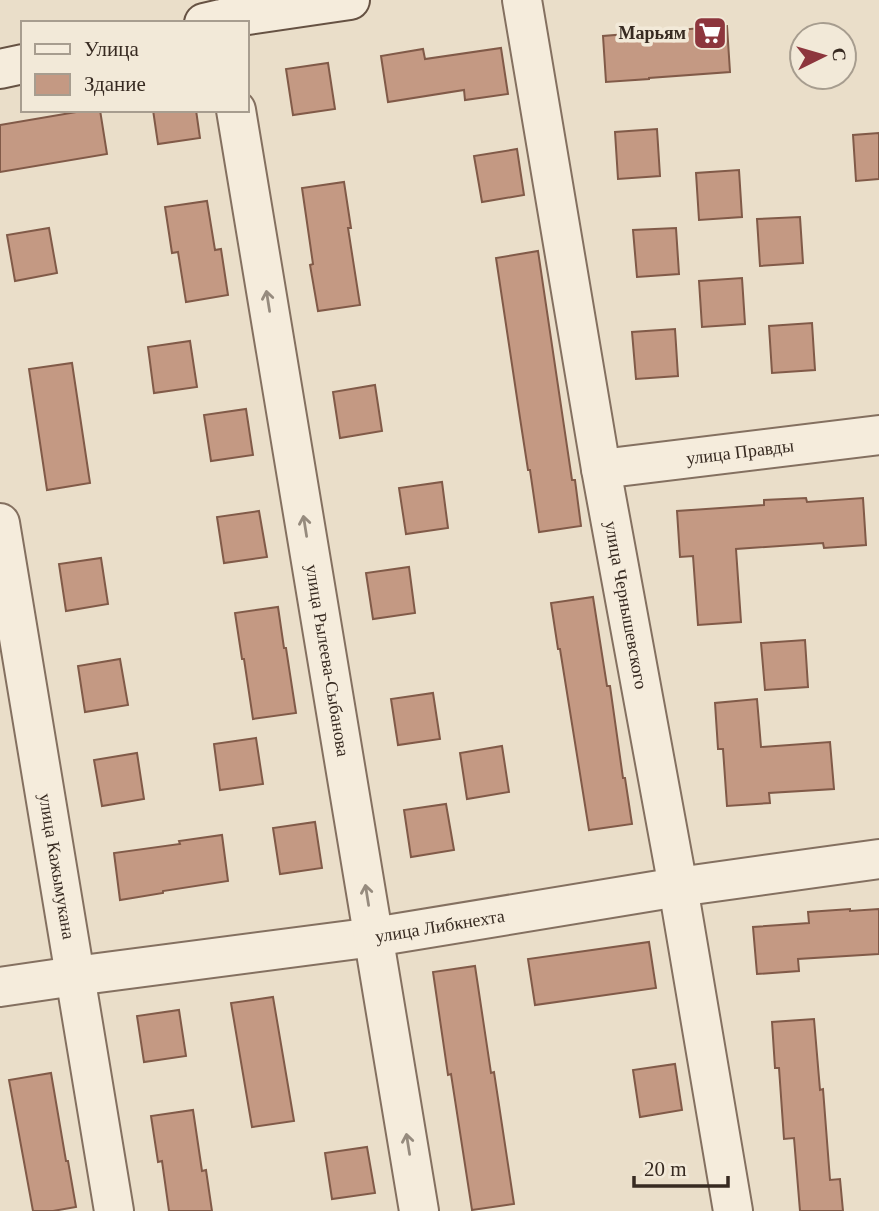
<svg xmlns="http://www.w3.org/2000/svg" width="879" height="1211" font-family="'Times New Roman',serif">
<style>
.building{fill:#c49983;stroke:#815a48;stroke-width:2}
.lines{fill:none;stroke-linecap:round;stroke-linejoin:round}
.minor-casing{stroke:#847060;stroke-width:42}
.tertiary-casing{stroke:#847060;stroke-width:42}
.secondary-casing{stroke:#665243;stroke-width:42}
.minor{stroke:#f5ecdc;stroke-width:38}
.tertiary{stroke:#f5ecdc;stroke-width:38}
.secondary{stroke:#f5ecdc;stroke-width:38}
.oneway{stroke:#968b7e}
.labels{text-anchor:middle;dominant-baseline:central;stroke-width:7;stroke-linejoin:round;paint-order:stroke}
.poi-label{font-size:18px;font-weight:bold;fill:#372a21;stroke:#f2e9d8;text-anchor:end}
.street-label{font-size:18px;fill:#372a21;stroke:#f2e9d8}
</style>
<rect width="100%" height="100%" fill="#eadec9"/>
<g class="building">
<polygon points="727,26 730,72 649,78 649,79 606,82 603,36"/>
<polygon points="501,48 508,94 465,100 464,90 388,102 381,56 423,49 425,59"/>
<polygon points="328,63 335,109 293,115 286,69"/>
<polygon points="88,110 100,110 107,154 0,172 0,125"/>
<polygon points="153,110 196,110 200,138 158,144"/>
<polygon points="657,129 660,176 618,179 615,132"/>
<polygon points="879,133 879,179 856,181 853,135"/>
<polygon points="517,149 524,195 482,202 474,156"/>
<polygon points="739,170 742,217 699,220 696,173"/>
<polygon points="344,182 351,228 348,228 360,305 318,311 310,265 313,264 302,188"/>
<polygon points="207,201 215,250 221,249 228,295 186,302 178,252 172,253 165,207"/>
<polygon points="800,217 803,263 760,266 757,219"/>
<polygon points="49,228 57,273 15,281 7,235"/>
<polygon points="676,228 679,274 637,277 633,230"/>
<polygon points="538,251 572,480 575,480 581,526 539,532 530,470 528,470 520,418 496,258"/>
<polygon points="742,278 745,324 702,327 699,281"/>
<polygon points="812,323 815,370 772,373 769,326"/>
<polygon points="675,329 678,376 636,379 632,332"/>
<polygon points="190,341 197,387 154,393 148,347"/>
<polygon points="72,363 90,483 47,490 29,369"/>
<polygon points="375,385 382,431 340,438 333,392"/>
<polygon points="246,409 253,455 211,461 204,415"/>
<polygon points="442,482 448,528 406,534 399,488"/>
<polygon points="806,498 807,502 863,498 866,545 824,548 823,543 736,549 741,622 698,625 693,556 680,557 677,511 764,505 764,500"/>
<polygon points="259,511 267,557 224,563 217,517"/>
<polygon points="101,558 108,604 66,611 59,564"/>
<polygon points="409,567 415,613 373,619 366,573"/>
<polygon points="593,597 607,686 610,686 623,778 625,778 632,824 589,830 560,649 558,649 551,603"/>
<polygon points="278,607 284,648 286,648 296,713 253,719 244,659 242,659 235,613"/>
<polygon points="805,640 808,687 765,690 761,643"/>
<polygon points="120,659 128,705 85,712 78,666"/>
<polygon points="433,693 440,739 398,745 391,699"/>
<polygon points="757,699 761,747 830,742 834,789 769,793 770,803 727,806 723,749 718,749 715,703"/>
<polygon points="256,738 263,784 220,790 214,744"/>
<polygon points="502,746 509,792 467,799 460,753"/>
<polygon points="137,753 144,799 102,806 94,760"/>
<polygon points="446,804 454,850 411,857 404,810"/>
<polygon points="315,822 322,868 280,874 273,828"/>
<polygon points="222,835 228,881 163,891 163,893 120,900 114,853 180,844 179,841"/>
<polygon points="850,909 850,911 879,909 879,954 798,959 799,971 757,974 753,927 809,923 808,912"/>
<polygon points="649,942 656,988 535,1005 528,959"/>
<polygon points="475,966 491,1073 494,1072 514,1204 472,1210 451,1074 448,1075 433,972"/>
<polygon points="273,997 294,1121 252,1127 231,1003"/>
<polygon points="179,1010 186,1056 144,1062 137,1016"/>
<polygon points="814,1019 820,1090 823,1089 830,1180 840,1179 843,1211 800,1211 794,1138 784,1139 779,1068 775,1068 772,1022"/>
<polygon points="675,1064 682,1110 640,1117 633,1070"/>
<polygon points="51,1073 66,1161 68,1161 76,1207 53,1211 33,1211 9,1080"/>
<polygon points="193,1110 202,1171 206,1170 212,1211 169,1211 162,1161 158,1162 151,1116"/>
<polygon points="367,1147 375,1193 332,1199 325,1153"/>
</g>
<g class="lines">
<g class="minor-casing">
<g id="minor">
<path id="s1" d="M522,0L601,469L678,887L733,1211"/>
<path id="s2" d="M601,469L879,435"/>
<path id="s3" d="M0,523L114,1211"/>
<path id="s4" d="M0,987L75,976L374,937L678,887L879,859"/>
</g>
</g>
<g class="tertiary-casing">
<g id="tertiary">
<path id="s5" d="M236,110L419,1211"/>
</g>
</g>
<g class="secondary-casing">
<g id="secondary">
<polyline points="204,23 221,19 350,0"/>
<polyline points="0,69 23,64"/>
</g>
</g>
<use href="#minor" class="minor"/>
<use href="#tertiary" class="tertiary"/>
<use href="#secondary" class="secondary"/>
</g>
<defs><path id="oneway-shaft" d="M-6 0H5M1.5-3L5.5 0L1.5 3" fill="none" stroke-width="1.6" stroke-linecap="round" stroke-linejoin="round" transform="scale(1.75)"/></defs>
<g class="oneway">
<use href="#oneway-shaft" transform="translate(268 301) rotate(-99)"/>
<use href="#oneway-shaft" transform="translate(305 526) rotate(-99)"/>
<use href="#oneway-shaft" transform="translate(367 895) rotate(-99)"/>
<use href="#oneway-shaft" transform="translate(408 1144) rotate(-99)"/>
</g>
<defs>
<g id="supermarket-square" transform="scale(1.75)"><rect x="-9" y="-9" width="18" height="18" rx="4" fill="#8d363d" stroke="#f2e9d8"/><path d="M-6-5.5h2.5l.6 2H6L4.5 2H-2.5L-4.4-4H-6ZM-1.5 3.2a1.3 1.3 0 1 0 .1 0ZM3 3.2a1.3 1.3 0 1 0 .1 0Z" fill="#fff"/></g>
</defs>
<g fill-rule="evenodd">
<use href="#supermarket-square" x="710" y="33"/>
</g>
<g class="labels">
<g class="poi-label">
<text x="686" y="33">Марьям</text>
</g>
<g class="street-label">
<text stroke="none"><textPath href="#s2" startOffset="140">улица Правды</textPath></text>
<text stroke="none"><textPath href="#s1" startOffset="614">улица Чернышевского</textPath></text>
<text stroke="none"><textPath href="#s5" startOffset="558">улица Рылеева-Сыбанова</textPath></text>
<text stroke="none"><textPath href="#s3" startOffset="348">улица Кажымукана</textPath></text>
<text stroke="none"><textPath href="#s4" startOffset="444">улица Либкнехта</textPath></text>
</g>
</g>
<rect x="21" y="21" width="228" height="91" fill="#f2e9d8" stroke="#a79d8f" stroke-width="2"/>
<rect x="35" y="44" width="35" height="10" fill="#f5ecdc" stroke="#a79d8f" stroke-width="2"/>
<text x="84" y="56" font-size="21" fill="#372a21">Улица</text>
<rect x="35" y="74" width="35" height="21" fill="#c49983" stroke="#a79d8f" stroke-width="2"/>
<text x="84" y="91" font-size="21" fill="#372a21">Здание</text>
<g transform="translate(823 56) rotate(85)"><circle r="33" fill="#f2e9d8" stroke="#a79d8f" stroke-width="2"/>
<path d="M0-5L12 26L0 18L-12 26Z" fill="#8d363d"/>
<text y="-10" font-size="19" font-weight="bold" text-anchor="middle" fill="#372a21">С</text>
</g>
<path d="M634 1176v10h94v-10" fill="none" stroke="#372a21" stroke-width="3.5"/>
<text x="644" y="1176" font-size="21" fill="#372a21" stroke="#f2e9d8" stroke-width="5" paint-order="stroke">20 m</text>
</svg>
